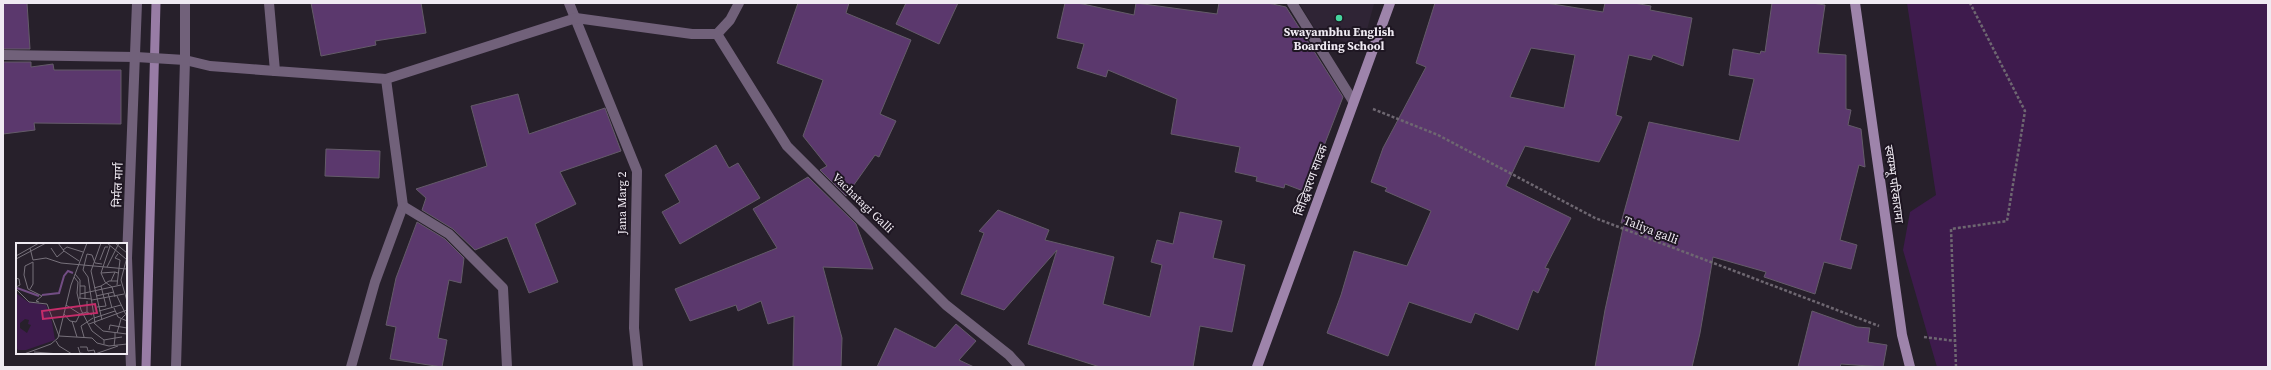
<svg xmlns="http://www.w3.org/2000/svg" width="2271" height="370" font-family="'Source Serif 4','Noto Sans Devanagari',serif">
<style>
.built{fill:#2f2435}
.green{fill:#3e1b4d}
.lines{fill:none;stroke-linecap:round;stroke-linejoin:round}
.stream{stroke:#987ca5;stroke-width:9}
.building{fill:#5b386d;stroke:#645b69;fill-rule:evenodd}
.path{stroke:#6e6771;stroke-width:2.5;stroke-dasharray:3 2;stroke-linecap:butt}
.street{stroke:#71617a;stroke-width:10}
.secondary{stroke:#9e84ab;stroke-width:10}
.poi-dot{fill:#46d49e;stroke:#1e1622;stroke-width:1.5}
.labels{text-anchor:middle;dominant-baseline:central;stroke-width:4;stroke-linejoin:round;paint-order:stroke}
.poi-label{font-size:12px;font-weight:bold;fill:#efeaf2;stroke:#1e1622}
.street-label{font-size:12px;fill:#efeaf2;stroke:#1e1622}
.inset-river{fill:none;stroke:#724d84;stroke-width:2}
.inset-road{fill:none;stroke:#77717b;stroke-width:1}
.view{fill:#c62d6a;fill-opacity:0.15;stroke:#c62d6a;stroke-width:2}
.inset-edge{fill:none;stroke:#efeaf2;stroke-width:2}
</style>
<rect width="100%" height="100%" fill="#27202b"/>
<polygon class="built" points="1299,3 1374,4 1362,48 1317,32"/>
<polygon class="green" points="1907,3 2268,3 2268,367 1937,367 1903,250 1910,212 1936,195"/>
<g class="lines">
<polyline class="stream" points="146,367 156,3"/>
</g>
<g class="building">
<polygon points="3,3 27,3 30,49 3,49"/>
<polygon points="311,3 421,3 426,33 375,41 376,45 321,56"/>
<polygon points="798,3 849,3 846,13 911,40 880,114 896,121 879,157 875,155 846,196 820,170 827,166 803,136 823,80 777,63"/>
<polygon points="906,3 958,3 939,44 896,24"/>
<polygon points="1065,3 1078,3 1134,15 1136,3 1217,14 1219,3 1268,3 1286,7 1343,97 1306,192 1285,184 1284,188 1256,181 1257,177 1235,172 1240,147 1171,134 1177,99 1108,70 1106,77 1077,68 1084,44 1057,38"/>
<path d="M1435,3H1546L1603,12L1605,3H1634L1651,6L1650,10L1692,18L1683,66L1653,55L1651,60L1629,55L1616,115L1622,117L1599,162L1525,146L1506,186L1571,218L1545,268L1549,269L1538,293L1533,290L1518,330L1475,313L1471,323L1409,302L1388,356L1327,333L1341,295L1354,251L1407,266L1431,211L1385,191L1387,188L1371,182L1383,148L1426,67L1416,63ZM1531,48L1575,55L1564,108L1510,97Z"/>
<polygon points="1772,3 1812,3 1825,5 1818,53 1846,55 1846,109 1851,110 1848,125 1861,129 1865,167 1859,165 1840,240 1857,245 1851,269 1824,262 1815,294 1764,277 1766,272 1713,257 1700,333 1692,367 1595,367 1605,310 1624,223 1621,223 1649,122 1739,141 1754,79 1729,75 1733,49 1760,54 1761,51 1765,52"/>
<polygon points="3,62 31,62 31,67 53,64 54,70 121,70 121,124 34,123 35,130 3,134"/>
<polygon points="518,94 529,134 605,108 621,151 560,172 576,204 535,224 558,282 529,293 507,237 475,250 453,229 422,210 426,198 416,189 487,166 471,106"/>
<polygon points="716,145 729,168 738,163 760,198 680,244 662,212 680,202 665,175"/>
<polygon points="326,149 380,151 379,178 325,176"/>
<polygon points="808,177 856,224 873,269 823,267 842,338 841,367 793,367 794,316 768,324 761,301 738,311 736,305 690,321 675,289 777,248 753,209"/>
<polygon points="998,210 1049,230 1045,240 1114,257 1103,304 1150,317 1162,265 1151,262 1157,240 1173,244 1180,212 1222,221 1213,258 1245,265 1232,332 1200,326 1193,367 1100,367 1028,344 1057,250 1004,310 961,294 984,233 979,231"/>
<polygon points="417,222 445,239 464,258 461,283 449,280 438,338 447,340 442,367 390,359 396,327 386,325 396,278"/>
<polygon points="1812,311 1857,327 1870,328 1868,342 1887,345 1883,367 1841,364 1840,367 1798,367"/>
<polygon points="956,324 976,341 959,360 974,367 877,367 895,328 935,348"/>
</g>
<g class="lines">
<g class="path">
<polyline points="1373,109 1438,135 1595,218 1879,326"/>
<polyline points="1924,337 1955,341"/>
<polyline points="1956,367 1951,229 2007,221 2025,111 1970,3"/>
</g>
<g class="street">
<polyline points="269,3 275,71 386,79 403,206 375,282 351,367"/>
<polyline points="569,3 637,171 634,328 638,367"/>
<polyline points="1292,3 1353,101"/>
<polyline points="717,34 787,146 946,305 1009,355 1020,367"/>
<polyline points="3,55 136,57 185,60 210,66 275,71"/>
<polyline points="386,79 576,18 692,34 717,34 730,20 739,3"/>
<polyline points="403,206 449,234 503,288 507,367"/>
<polyline points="131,367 127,258 137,3"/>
<polyline points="176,367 185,60 185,3"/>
</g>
<g class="secondary">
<polyline points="1855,3 1902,335 1910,367"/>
<polyline points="1257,367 1390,3"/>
</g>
</g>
<circle class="poi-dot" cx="1339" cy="18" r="4"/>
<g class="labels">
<g class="poi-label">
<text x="1339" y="32">Swayambhu English<tspan x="1339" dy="14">Boarding School</tspan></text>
</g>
<g class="street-label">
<text transform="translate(1311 180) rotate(-70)">सिद्धिचरण सादक</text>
<text transform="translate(1894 184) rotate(82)">स्वयम्भू परिकारामा</text>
<text transform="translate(118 185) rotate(-88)">निर्मल मार्ग</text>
<text transform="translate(622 203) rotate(-90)">Jana Marg 2</text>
<text transform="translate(863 203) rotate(44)">Vachatagi Galli</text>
<text transform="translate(1651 230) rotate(21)">Taliya galli</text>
</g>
</g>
<g transform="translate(16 243)">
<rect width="111" height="111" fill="#27202b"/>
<path d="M0,50L12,59L30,62L36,79L39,97L10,107H2L0,104ZM9,76L13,77L12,81L15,82L11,90L4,85V80Z" fill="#3e1b4d" fill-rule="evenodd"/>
<path class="inset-river" d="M1,45L23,53M26,52L43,50L48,33L52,28L57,30"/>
<path class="inset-road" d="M42,0L48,8L63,18M85,0L75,28L86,77M91,0L110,16M99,0L111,10M94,3L85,30L89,39L96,44L99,54M14,5L17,17L30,15L45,20L111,26M35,5L41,14L48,8M47,7L51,4L67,9M71,11L67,27L72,34L79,80M71,11L76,12L79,20L86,21M0,13L23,0M111,14L105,37L111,58M0,16L30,0M84,17L89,4H92M91,24L103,0M85,30L99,29M59,31L64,37V55M111,33V50M58,34L62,39L61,50L65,67L76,88L88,97V101M0,35L3,36L4,42L0,44M95,38L99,29L102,30M101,42L104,17L99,15L102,11M64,43H69V55M85,43L93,38H101M78,45L85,43L90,63L81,64M0,46L13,59L31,61L43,93M14,46L17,41V19L9,23L8,32L12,46L26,53L20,58L23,59M92,50L96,65M64,51L105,42M80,53L98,49M101,53L111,74M63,55L75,56M76,57L108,51M71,58V69L76,72M50,62L64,71M98,65L102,74L111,78M83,68L105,62M48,71L54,78L60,79M78,75L99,68M56,78L61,94M60,79L64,71L71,69M78,80L87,88L111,91M73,81L111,67M93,87L94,82L111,85M101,90L105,76L109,72M43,93L76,95L81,100L93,103L111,101M68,94L65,83L77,75M88,97L99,95V90M40,98L43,103L56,111M98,103L99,95L106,94M62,104L64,110L72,111M64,104H71L72,108L78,107L79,110M18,109L44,111M8,111L35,101L42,95L55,42L71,0M79,111L102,103"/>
<path class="view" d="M79,61L81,70L27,76L26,68Z"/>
<rect width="111" height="111" class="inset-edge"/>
</g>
<rect width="2271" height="370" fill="none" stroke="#efeaf2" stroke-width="8"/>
</svg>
